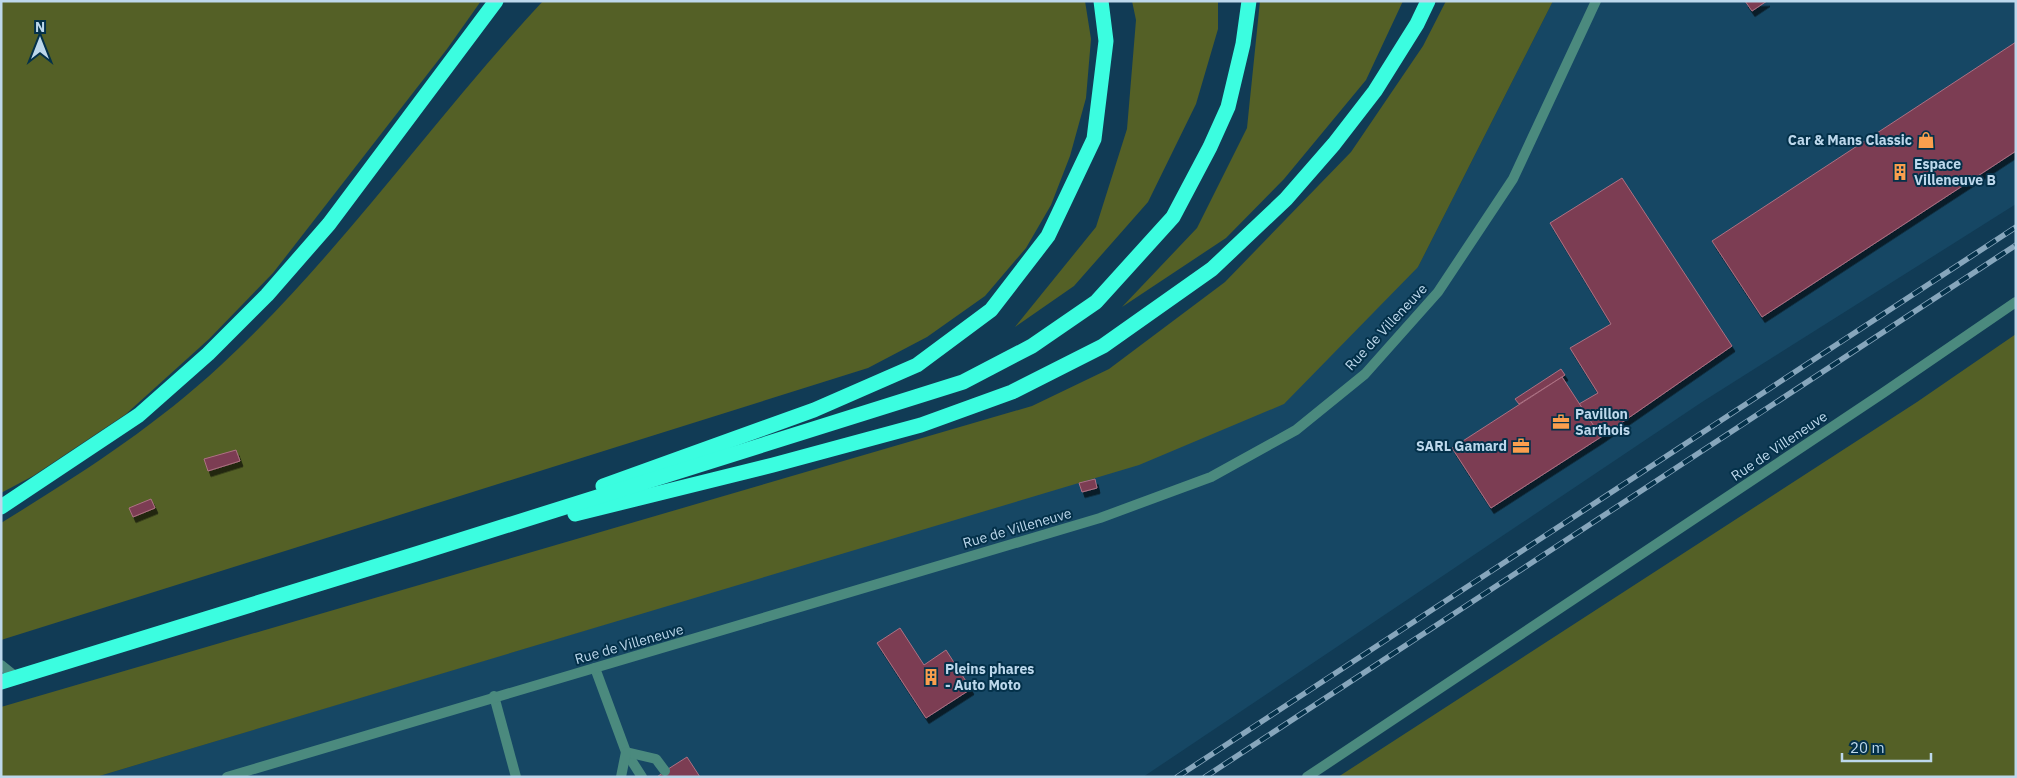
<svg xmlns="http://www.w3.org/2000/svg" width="2017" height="778" font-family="'IBM Plex Sans',sans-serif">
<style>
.built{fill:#164764}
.green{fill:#546026}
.building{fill:#7c3c52;stroke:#ad7183;filter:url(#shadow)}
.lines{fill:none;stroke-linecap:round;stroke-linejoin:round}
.lane{stroke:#4b8a7e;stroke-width:10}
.street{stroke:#4b8a7e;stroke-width:10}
.highway{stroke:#3bfde0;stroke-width:15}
.rail-casing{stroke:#87a6bc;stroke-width:5.5}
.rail{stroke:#04314a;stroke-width:4;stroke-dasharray:11;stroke-linecap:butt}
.labels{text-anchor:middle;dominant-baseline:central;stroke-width:4;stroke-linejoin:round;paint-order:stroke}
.poi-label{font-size:14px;font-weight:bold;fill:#bdd8ec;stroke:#04314a;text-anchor:start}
.street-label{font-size:14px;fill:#bdd8ec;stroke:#04314a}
</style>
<defs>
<filter id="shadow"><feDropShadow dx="3" dy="5.5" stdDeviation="0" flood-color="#0009"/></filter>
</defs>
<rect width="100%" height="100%" fill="#113b55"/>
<polygon class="built" points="1553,1 2016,1 2016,204 1702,402 1143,777 96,777 606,624 1418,267"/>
<g class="green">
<polygon points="1,1 481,1 447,49 273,273 209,339 126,414 33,476 1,493"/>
<path d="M543,1H1085L1091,39L1086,98L1070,156L1051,205L1026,248L985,296L927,337L868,368L1,640V523C79,475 153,428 220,366C340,255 432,120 543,1Z"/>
<polygon points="1132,1 1218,1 1218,29 1196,104 1148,202 1074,286 1015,327 1096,227 1127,129 1136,20"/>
<polygon points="1260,1 1403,1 1366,80 1284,179 1226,238 1122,307 1197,228 1247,128"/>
<polygon points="1446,1 1553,1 1418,267 1284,404 1139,465 96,777 1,777 1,707 1032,406 1109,369 1225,282 1351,152 1423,46"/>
<polygon points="2016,334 2016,777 1338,777 1917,402"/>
</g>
<g class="building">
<polygon points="1745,1 1767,1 1752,11"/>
<polygon points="2016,42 2016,151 1762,317 1712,241"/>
<polygon points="1622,178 1732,346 1601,437 1579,404 1598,393 1570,348 1611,324 1550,223"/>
<polygon points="1561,369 1565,375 1519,404 1515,399"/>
<polygon points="1562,377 1601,437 1491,508 1452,448"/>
<polygon points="236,450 240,461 208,471 204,459"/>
<polygon points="1095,479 1097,488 1082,492 1079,483"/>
<polygon points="151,499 155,508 133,517 129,508"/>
<polygon points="900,628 924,665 946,650 971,689 926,718 877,643"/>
<polygon points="687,757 700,777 657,777 665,771"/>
</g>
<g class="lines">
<g class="lane">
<polyline points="1,665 16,677"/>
<polyline points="595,668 626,752 642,777"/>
<polyline points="494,696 516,777"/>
<polyline points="626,752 656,759 665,771"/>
<polyline points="621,777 626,752"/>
</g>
<g class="street">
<polyline points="227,777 1100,518 1211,477 1296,430 1365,374 1438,292 1513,179 1596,1"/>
<polyline points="1307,777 1883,393 2016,302"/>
</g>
<g class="highway">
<polyline points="603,486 814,410 917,365 991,310 1048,236 1094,139 1106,41 1101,1"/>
<polyline points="1,507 139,415 208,354 267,295 329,224 496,1"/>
<polyline points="575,514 773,465 921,425 1012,392 1103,346 1212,269 1286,199 1334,144 1375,91 1417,24 1428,1"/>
<polyline points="1,682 416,554 963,382 1032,346 1096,302 1173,217 1210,147 1228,107 1243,44 1249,1"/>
</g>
<g class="rail-casing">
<g id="rail">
<polyline points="1177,777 2016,227"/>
<polyline points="1205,777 2016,245"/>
</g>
</g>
<use href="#rail" class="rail"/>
</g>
<defs>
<g id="shop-bare" transform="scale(1.35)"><path d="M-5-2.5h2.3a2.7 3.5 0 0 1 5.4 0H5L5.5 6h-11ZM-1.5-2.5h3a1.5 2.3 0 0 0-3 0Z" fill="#fa9f4e" stroke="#04314a" stroke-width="2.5" paint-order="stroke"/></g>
<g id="building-bare" transform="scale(1.35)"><path d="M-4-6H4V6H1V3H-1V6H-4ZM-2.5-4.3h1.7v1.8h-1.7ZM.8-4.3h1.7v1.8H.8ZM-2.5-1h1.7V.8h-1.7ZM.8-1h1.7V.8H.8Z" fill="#fa9f4e" stroke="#04314a" stroke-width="2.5" paint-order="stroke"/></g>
<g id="office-bare" transform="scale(1.35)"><path d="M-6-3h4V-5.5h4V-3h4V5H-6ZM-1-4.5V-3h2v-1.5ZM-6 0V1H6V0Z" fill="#fa9f4e" stroke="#04314a" stroke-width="2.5" paint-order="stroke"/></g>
</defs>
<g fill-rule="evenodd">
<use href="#shop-bare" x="1926" y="140"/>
<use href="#building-bare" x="1900" y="172"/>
<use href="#office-bare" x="1561" y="422"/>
<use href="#office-bare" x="1521" y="446"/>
<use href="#building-bare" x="931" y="677"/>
</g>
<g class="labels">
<g class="poi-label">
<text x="1912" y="140" text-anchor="end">Car &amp; Mans Classic</text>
<text x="1914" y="164">Espace<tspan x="1914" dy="16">Villeneuve B</tspan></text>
<text x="1575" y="414">Pavillon<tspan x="1575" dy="16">Sarthois</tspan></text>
<text x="1507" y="446" text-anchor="end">SARL Gamard</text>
<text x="945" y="669">Pleins phares<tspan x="945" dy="16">- Auto Moto</tspan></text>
</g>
<g class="street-label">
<text transform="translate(1386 327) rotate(-47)">Rue de Villeneuve</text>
<text transform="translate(1779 446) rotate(-34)">Rue de Villeneuve</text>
<text transform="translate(1017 528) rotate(-16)">Rue de Villeneuve</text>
<text transform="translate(629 644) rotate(-16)">Rue de Villeneuve</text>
</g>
</g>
<rect width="2017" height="778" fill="none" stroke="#bdd8ec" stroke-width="5"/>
<g transform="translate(40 40)" stroke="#04314a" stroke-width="4" paint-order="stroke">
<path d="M0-4L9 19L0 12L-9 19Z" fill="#bdd8ec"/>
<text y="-8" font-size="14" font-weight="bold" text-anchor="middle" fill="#bdd8ec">N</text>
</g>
<path d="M1842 753v8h89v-8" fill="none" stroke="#bdd8ec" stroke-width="2.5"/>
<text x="1850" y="753" font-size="15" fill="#bdd8ec" stroke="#04314a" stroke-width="4" paint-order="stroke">20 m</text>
</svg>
